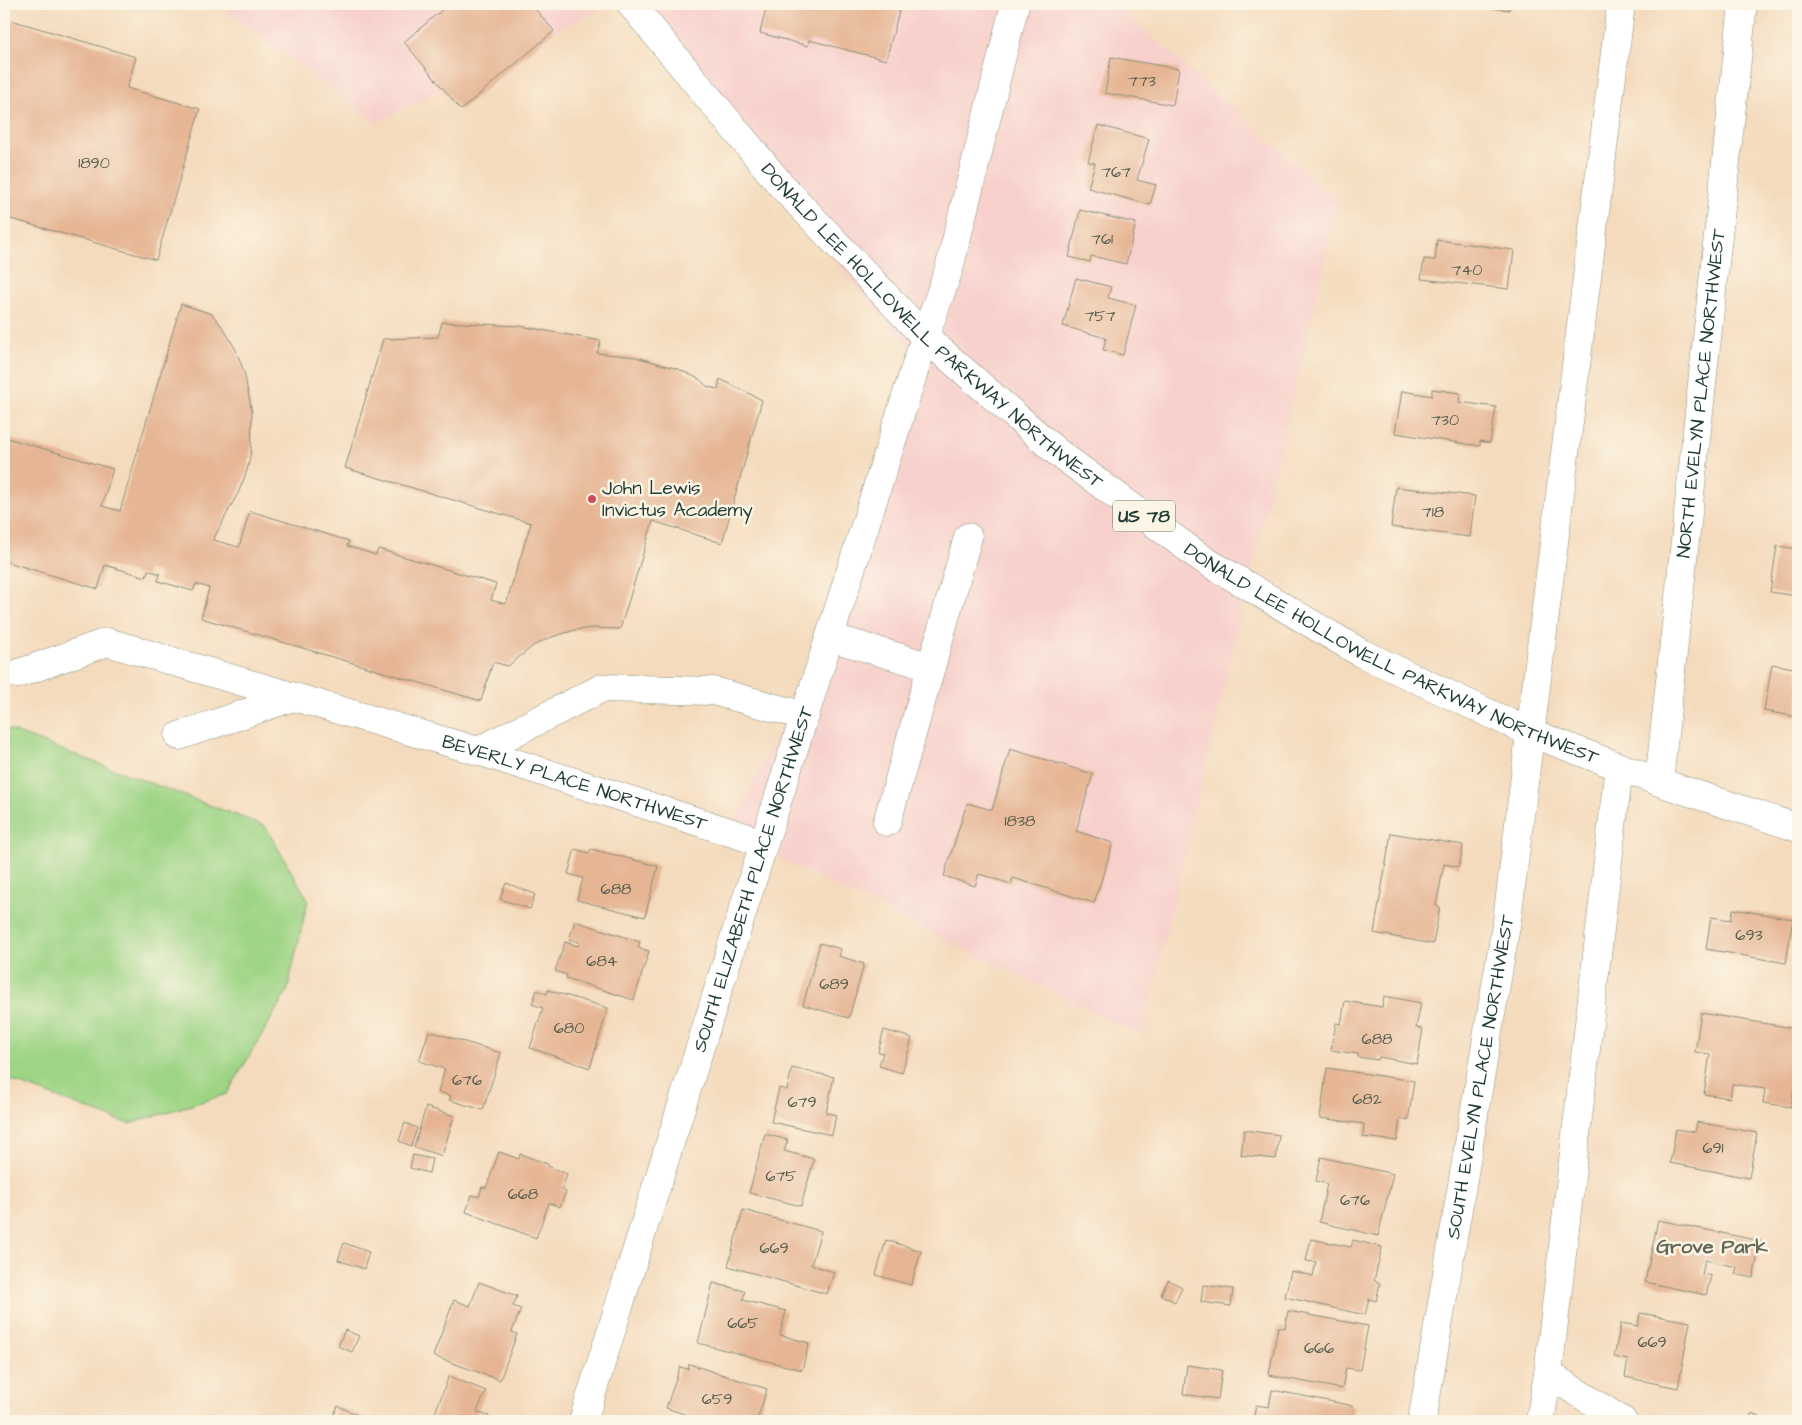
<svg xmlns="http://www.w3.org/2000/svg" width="1802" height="1425" font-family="'Architects Daughter',sans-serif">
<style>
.built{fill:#f7d0cb}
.green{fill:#9ed485;stroke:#5e885c}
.building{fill:#e6b694}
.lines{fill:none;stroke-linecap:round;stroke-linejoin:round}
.minor-casing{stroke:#8a8c78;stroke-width:29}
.major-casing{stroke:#8a8c78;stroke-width:29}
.minor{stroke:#fff;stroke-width:28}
.major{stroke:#fff;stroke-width:28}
.poi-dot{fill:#d1495b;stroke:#fcf5e5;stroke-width:2}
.labels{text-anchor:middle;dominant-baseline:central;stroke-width:5;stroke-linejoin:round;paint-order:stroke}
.number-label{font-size:16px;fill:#515b4c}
.shield{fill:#fcf5e5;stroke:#617469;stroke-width:1}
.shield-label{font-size:18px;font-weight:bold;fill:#1f3d34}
.street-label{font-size:19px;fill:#1f3d34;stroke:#fcf5e5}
.poi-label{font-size:19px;fill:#1f3d34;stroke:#fcf5e5;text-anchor:start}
.neighbourhood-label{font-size:20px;font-weight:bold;fill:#656756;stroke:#fcf5e5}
</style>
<rect width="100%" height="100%" fill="#fcf5e5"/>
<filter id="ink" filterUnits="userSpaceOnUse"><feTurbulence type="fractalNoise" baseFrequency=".02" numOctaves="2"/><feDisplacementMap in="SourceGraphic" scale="10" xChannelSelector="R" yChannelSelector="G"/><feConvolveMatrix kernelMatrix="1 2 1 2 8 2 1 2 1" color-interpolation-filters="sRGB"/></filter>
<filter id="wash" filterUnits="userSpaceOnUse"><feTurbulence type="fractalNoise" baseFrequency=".0096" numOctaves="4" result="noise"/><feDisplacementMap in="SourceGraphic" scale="20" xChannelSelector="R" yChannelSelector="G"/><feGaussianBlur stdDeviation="1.12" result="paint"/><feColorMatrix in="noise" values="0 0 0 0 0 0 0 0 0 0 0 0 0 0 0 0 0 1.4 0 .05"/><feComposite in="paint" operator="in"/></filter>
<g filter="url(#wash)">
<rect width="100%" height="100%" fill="#f4dbbd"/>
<g class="built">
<polygon points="216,4 611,4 376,123"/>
<polygon points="621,4 1115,4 1339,201 1142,1036 728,834 828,635 920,360 718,126"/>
</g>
<polygon class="green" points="4,728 265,826 308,900 287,992 227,1094 129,1124 4,1078"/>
<g id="blocks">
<g class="building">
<polygon points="449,4 531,4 554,31 461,110 404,42"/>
<polygon points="767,4 901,4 886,60 809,40 808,46 760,33"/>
<polygon points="1463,4 1510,4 1509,10"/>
<polygon points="4,18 136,57 127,88 200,109 156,260 4,217"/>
<polygon points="1111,57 1179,69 1173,105 1105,93"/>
<polygon points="1098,125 1149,139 1137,180 1156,185 1150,205 1088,188 1095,163 1088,162"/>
<polygon points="1080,210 1136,223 1126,264 1091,256 1090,262 1069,257"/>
<polygon points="1437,240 1514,250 1509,289 1421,279 1424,259 1435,260"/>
<polygon points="1076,278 1111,287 1108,298 1136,305 1123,355 1103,350 1106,338 1063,326"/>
<polygon points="181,304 212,314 224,329 236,350 244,372 252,413 251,452 247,471 239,491 213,540 239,547 250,511 349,541 347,546 376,555 378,549 496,584 491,600 506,604 531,523 345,468 383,339 438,337 442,322 520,326 601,341 597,353 636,357 678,369 699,379 708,387 718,389 720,379 762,400 722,543 653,521 620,629 594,628 575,630 549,638 533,646 508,666 493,662 481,701 201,618 209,588 196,584 193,591 158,581 160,574 148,570 146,577 105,565 98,589 4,561 4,437 113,469 102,506 120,511"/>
<polygon points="1432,389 1460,393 1459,402 1496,407 1490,443 1480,441 1480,446 1395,433 1402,391 1432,396"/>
<polygon points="1396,487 1475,496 1470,537 1391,527"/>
<polygon points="1777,546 1798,549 1798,596 1770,592"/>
<polygon points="1772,664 1798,669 1798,717 1764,711"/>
<polygon points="1010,749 1093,774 1076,831 1113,843 1094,903 1013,878 1011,884 979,874 975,886 944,876 967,803 992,810"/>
<polygon points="1391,833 1463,845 1459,867 1444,864 1436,906 1440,907 1433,944 1374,933"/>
<polygon points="575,849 589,853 591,849 658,866 645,917 577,900 583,878 568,874"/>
<polygon points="506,883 535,894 530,909 500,899"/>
<polygon points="1733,909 1793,919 1786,963 1706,949 1711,917 1731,920"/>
<polygon points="575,921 640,942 638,948 649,951 634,1000 566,978 567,975 555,971 565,942 578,946 579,942 569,939"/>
<polygon points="820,943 841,949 839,956 864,964 849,1018 803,1005"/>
<polygon points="537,990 547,994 548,990 608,1008 590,1068 530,1048 543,1008 532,1004"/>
<polygon points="1384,996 1421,1003 1416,1028 1423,1029 1417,1064 1379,1057 1378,1060 1358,1057 1358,1054 1331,1050 1336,1023 1341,1024 1345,1001 1382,1007"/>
<polygon points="1701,1013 1798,1029 1798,1077 1796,1077 1791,1107 1763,1103 1765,1089 1732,1084 1730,1098 1704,1094 1710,1054 1695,1052"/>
<polygon points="884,1030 912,1038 902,1073 879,1066 883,1053 878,1052"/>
<polygon points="429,1031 501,1053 483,1110 449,1100 451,1096 438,1092 445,1069 419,1061"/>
<polygon points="792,1068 834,1077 826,1113 836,1115 832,1135 771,1122 779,1088 787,1090"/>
<polygon points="1327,1068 1414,1081 1408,1121 1400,1119 1397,1141 1363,1137 1364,1124 1320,1118"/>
<polygon points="426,1107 454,1116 442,1156 414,1147"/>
<polygon points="1697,1122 1757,1133 1749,1178 1670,1163 1676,1129 1695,1132"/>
<polygon points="405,1123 417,1128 411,1146 399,1141"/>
<polygon points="1244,1130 1279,1135 1276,1159 1241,1155"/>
<polygon points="765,1134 788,1140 784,1151 814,1159 801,1206 749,1193"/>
<polygon points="499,1152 519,1159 520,1154 548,1164 548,1166 567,1174 562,1190 566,1192 560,1207 549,1203 536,1238 466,1212 472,1195 479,1197 482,1187 486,1188"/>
<polygon points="413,1155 432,1159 429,1173 410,1168"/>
<polygon points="1321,1157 1393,1174 1378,1236 1319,1222 1327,1184 1316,1181"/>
<polygon points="743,1210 821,1231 811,1265 834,1272 827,1294 728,1266"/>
<polygon points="1658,1220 1761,1241 1753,1278 1735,1274 1737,1267 1705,1260 1702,1274 1711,1276 1706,1295 1645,1282"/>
<polygon points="1311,1239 1351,1247 1353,1240 1382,1247 1374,1281 1380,1283 1376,1301 1369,1299 1365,1315 1285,1297 1291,1271 1313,1276 1316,1262 1306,1261"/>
<polygon points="886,1240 921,1251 911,1285 876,1275"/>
<polygon points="344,1243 369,1252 364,1269 338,1260"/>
<polygon points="1168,1280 1182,1287 1175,1302 1161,1295"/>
<polygon points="479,1282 517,1296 513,1306 521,1309 512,1332 517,1334 500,1380 433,1356 454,1300 470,1306"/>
<polygon points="713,1283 745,1291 743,1300 786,1311 780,1335 809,1343 802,1370 698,1343"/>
<polygon points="1203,1285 1233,1289 1231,1306 1201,1302"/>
<polygon points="1288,1311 1368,1326 1360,1370 1346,1368 1342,1389 1269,1375 1278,1327 1285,1328"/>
<polygon points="1640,1313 1690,1322 1678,1388 1625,1377 1628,1360 1614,1357 1621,1323 1638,1326"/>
<polygon points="345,1330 359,1336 352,1352 338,1346"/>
<polygon points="689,1364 767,1389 757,1421 706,1421 666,1408 680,1367 688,1369"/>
<polygon points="1187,1365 1222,1370 1218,1399 1183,1394"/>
<polygon points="449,1376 486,1391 477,1412 489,1416 487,1421 432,1421"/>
<polygon points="1272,1390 1354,1406 1351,1421 1253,1421 1256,1405 1269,1407"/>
<polygon points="338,1406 364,1418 362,1421 331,1421"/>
<polygon points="1752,1413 1766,1421 1747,1421"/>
</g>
</g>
</g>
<g filter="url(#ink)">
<use href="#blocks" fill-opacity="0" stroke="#8a8c78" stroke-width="1"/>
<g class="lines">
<g class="minor-casing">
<g id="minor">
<polyline points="830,637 931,667"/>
<path id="s1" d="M17,674L107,642L478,751L764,843"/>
<polyline points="179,736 293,697"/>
<polyline points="478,751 602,688 713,691 805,716"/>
<path id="s2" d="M1659,782L1743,4"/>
<polyline points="887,822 968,537"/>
<polyline points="1548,1374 1623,1421"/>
<path id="s3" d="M583,1421L764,843L925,337L949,269L1015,4"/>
<path id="s4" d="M1422,1421L1507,920L1621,4"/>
<polyline points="1540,1421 1548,1374 1619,767"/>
</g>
</g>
<g class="major-casing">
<g id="major">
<path id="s5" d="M631,4L781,185L925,337L1057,452L1204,560L1361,653L1529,732L1659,782L1798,828"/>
</g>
</g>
<use href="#minor" class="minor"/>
<use href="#major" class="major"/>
</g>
</g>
<circle class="poi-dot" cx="592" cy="499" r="5"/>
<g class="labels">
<g class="number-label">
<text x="1142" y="81">773</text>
<text x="94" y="163">1890</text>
<text x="1116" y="172">767</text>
<text x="1102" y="239">761</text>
<text x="1467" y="270">740</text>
<text x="1100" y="316">757</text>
<text x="1445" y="420">730</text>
<text x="1433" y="512">718</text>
<text x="1020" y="821">1838</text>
<text x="616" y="889">688</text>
<text x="1749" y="935">693</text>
<text x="602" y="961">684</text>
<text x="834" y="984">689</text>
<text x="569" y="1028">680</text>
<text x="1377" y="1039">688</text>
<text x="467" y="1080">676</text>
<text x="1367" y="1099">682</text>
<text x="802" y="1102">679</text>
<text x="1713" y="1148">691</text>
<text x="781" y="1176">675</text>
<text x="523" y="1194">668</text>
<text x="1355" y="1200">676</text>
<text x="774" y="1248">669</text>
<text x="743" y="1323">665</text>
<text x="1652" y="1342">669</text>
<text x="1319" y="1348">666</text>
<text x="717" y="1399">659</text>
</g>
<rect class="shield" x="1113" y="500.5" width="62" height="31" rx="4"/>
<g class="shield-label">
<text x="1144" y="516">US 78</text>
</g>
<g class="street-label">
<text stroke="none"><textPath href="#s5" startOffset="442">DONALD LEE HOLLOWELL PARKWAY NORTHWEST</textPath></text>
<text stroke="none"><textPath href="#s2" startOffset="391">NORTH EVELYN PLACE NORTHWEST</textPath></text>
<text stroke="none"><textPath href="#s5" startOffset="1012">DONALD LEE HOLLOWELL PARKWAY NORTHWEST</textPath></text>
<text stroke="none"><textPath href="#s1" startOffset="584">BEVERLY PLACE NORTHWEST</textPath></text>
<text stroke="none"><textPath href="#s3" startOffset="568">SOUTH ELIZABETH PLACE NORTHWEST</textPath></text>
<text stroke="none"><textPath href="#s4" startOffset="349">SOUTH EVELYN PLACE NORTHWEST</textPath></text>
</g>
<g class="poi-label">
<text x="602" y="488">John Lewis<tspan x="602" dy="22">Invictus Academy</tspan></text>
</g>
<g class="neighbourhood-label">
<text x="1712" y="1247">Grove Park</text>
</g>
</g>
<rect width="1802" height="1425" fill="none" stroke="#fcf5e5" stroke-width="20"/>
</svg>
